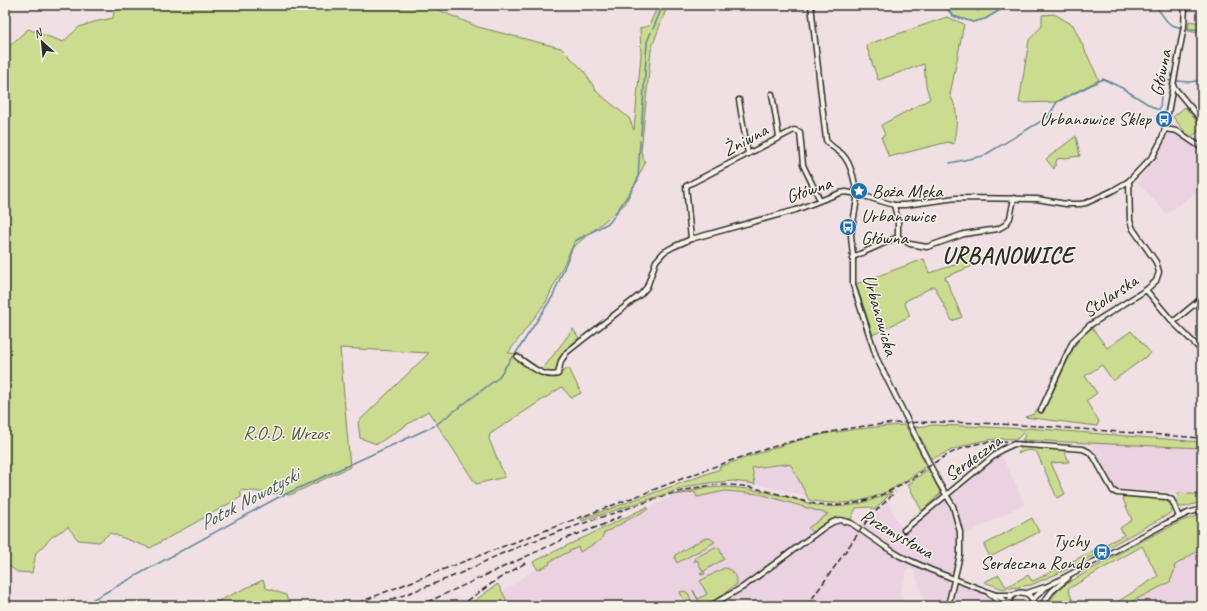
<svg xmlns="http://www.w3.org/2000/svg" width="1207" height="611" font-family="Caveat,sans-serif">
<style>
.built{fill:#ebd2e0}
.green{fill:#cbdb8f;stroke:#7b835d}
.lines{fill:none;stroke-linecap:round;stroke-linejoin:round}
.stream{stroke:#62859b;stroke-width:1.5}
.minor-casing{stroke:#2b2b2b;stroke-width:7}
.minor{stroke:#f7f3e8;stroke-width:4}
.rail{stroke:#2b2b2b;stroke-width:1.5;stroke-dasharray:6 3;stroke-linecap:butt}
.labels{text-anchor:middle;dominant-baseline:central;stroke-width:3;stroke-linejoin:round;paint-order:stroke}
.street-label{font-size:19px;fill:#2b2b2b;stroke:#f7f3e8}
.poi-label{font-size:19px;fill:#2b2b2b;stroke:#f7f3e8;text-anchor:end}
.park-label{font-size:19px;fill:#535744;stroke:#f7f3e8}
.water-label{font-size:20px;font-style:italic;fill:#475863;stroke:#f7f3e8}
.district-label{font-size:23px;font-weight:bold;letter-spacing:1px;fill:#2b2b2b;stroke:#f7f3e8}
</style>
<rect width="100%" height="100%" fill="#f0e0e3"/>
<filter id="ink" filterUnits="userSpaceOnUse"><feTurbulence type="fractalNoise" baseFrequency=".025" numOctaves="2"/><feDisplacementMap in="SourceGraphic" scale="8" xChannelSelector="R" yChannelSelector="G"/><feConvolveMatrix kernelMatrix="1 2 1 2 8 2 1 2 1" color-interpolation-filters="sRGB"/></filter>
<g filter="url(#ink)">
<g class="built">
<polygon points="1202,132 1202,188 1167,214 1137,182 1158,156 1168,134 1175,135 1191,142"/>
<polygon points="1090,442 1202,448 1202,495 1116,488 1114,487"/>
<polygon points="1001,454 1025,504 965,535 958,538 957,556 951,581 989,596 995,606 926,606 914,571 908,568 900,592 904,606 477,606 502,592 537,568 673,495 695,492 696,496 725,491 760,494 829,514 808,528 812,532 835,517 860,532 888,502 903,532 943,500 953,494"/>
<polygon points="786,464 791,465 807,496 755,484 752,468"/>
<polygon points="1202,548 1202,606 1112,606 1158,576"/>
</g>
<g class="green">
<path d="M115,5H427L478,27L561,48L584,71L597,92L629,118L634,130L641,55L640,28L649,26L658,5H668L660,25L651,50L641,152L645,163L625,204L571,249L546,302L508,353L519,354L542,370L573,329L579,338C567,349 555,356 558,374L569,368L581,393L571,398L562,387L490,434L489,439L505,477L476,484L428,411L377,444L360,438L358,422L429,353L340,348L350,467L290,495L241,490V497L150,548L110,533L99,542L78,540L68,527L53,536L36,553L32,573L17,572L5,563V50L28,29L63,42L79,27L94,22L113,18Z"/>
<polygon points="944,5 1009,5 985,19 973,22 953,16"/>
<polygon points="1054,14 1073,25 1099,80 1056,102 1019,103 1029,40 1042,26 1042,15"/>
<path d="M947,17L964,24L950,95C960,113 956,124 954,144L948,142L889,157L881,137L885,135L881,125L930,99L926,86L924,64L878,80L866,45Z"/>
<polygon points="1189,21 1202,23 1202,34 1188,31"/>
<polygon points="1185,107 1202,128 1190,138 1173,117"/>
<polygon points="1076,136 1080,156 1057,159 1054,169 1046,159"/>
<polygon points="966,247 975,265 945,277 962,317 952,321 934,286 904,302 910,316 873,335 856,284 924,259 929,273 958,264 954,251"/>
<polygon points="1092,328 1107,348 1131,331 1151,353 1113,381 1102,365 1085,376 1097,393 1086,401 1099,421 1097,426 1025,417 1034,414 1037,409 1043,412 1074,347 1081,337"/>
<path d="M905,425L922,456L926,466C889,495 857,510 809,500L791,465L785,464L752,468L755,484L733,481L709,483L690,486L582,521L581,519L720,469L719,467C748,457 777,446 807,438C839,430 872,427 905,425Z"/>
<path d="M933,425L966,426L1026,429L1027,428L1202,442V448L1022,440L1026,434L1023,433L1017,439C984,437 961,445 932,459L915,427Z"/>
<path d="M1021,447L1064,450L1069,462L1051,463L1065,494L1057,498L1037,453C1031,448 1023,451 1018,454Z"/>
<polygon points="928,469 941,493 922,511 908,485"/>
<path d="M726,487C747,488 767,492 787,497C799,500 811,505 823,506C847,509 870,502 892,492L874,510L870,507L856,508L851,519L835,517L812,532L808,528L828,514L760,494L725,491L697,497L695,492L673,495L703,488Z"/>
<polygon points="1178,493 1202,495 1202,502 1184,507 1179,507 1177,502"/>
<path d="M1123,495C1136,496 1169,494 1173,509L1169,514L1070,568L1031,585L1004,589L984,582L999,575L1006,587L1028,575L1032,581L1037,579L1124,535L1120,528L1132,520L1123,499Z"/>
<polygon points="647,507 648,509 604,533 601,540 580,552 578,547 549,562 550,564 538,570 533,562"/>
<polygon points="1202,514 1202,548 1174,566 1175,569 1170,582 1168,583 1123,606 1111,606 1158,576 1142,546 1068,589 1075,606 1049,606 1051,602 1051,599 1060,588 1066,584 1132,546 1182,521"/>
<polygon points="1032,518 1039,532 990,557 984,545"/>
<polygon points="709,538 713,540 715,542 677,563 675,559 675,555 703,539"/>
<polygon points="715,547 719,548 724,559 704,571 705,574 701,575 700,574 703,572 697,560 694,562 694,559"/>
<path d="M724,568C732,568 736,576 737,584L708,605C699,605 696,597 693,590L698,599L707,594L700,581Z"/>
<polygon points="263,580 266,588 286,595 289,606 208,606"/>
<polygon points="498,584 507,601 498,606 467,606"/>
<polygon points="684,591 688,593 694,606 679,606 685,603 680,592"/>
</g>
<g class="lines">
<g class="stream">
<polyline points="944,5 953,16 973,22 985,19 1009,5"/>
<polyline points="977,5 978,11"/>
<path d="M1152,5C1162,10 1162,18 1170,24C1178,29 1193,29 1202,30"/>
<polyline points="653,29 663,5"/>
<polyline points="1177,81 1190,82 1202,80"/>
<polyline points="641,135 647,42 651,32"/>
<polyline points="950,163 983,156 1048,117 1057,102 1103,79 1122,88 1156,109 1160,109 1162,80 1173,81"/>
<polyline points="516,353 553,296 575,241 610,222 638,180 640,141"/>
<polyline points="437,424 498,378 512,357"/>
<polyline points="81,606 277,498 434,426"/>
</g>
<g class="minor-casing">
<g id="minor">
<path d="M811,5L826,140C829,146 837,149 842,154C852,164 856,186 857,199L851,235L853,257V285L877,359L939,483L953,506L960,532V555L948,606"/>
<polyline points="1173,86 1202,121"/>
<polyline points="772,94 779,137"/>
<polyline points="739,100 748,154"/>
<polyline points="1165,129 1177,131 1202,148"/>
<polyline points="894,205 898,221 898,237"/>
<polyline points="898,237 910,244 927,247 964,234 998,229 1005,225 1010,218 1014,198"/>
<polyline points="691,239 686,186 794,130 800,132 803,165 820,200"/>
<polyline points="853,257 898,237"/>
<polyline points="1146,290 1173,322 1202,351"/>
<polyline points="1173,322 1202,298"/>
<path d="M517,357C530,365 542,378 558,374L561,361L567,352L641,294L647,287L656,261L664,252L673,247L691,239L796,210L840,193L846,192L857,194L894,205H905L956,198L1037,199L1066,204H1080L1086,203L1112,191L1129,181L1153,156L1161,141L1165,129L1184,26L1185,5"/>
<polyline points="1041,410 1073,341 1090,325 1146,290 1156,281 1159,272 1156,262 1133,229 1130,221 1129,181"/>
<polyline points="904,530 1001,450 1014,444 1083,449 1089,452 1094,457 1113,491 1117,493 1166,497 1172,500 1179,517"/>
<polyline points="989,593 1002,606"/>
<polyline points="1027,593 1048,586 1167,523 1188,513 1202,509"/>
<polyline points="997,595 1012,595"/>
<polyline points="1032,600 1046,587"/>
<polyline points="710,606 743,587 826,526 833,522 840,520 851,523 884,546 900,556 931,570 996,595 1009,603"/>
<path d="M1009,606C1008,588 1034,588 1033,606"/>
<polyline points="1041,606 1052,591 1068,578"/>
</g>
</g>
<use href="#minor" class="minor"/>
<g class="rail">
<path d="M912,479C959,442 982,438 1040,443"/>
<path d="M350,606C443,569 538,533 632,498C708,469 784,437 865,426C922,419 980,423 1038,426C1093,430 1147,434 1202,438"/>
<path d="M374,606C401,596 429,586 456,575C474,568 490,558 508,551C543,537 578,525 614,513C648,502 682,487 719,485C754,484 778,495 811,503C850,511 884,497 916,476"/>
<polyline points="419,606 564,539 600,526 624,515"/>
<polyline points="460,606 495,581 527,562"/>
<polyline points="807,606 869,518 895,492"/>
</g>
</g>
</g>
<defs>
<g id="bus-disc" transform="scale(0.9)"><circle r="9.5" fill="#1f6fb2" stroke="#f7f3e8"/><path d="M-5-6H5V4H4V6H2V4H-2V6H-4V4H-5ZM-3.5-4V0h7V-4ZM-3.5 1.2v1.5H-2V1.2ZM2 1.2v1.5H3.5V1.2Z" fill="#fff"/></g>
<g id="sight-disc" transform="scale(0.9)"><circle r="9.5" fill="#1f6fb2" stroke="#f7f3e8"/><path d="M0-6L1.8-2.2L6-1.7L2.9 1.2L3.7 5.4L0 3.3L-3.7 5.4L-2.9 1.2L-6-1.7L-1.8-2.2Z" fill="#fff"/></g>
</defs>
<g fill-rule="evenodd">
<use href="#bus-disc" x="1164" y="119"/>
<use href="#sight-disc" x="859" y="191"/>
<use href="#bus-disc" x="848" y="227"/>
<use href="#bus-disc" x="1102" y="552"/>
</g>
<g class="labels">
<g class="street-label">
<text transform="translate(1161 73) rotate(-79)">Główna</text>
<text transform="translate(745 140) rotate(-28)">Żniwna</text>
<text transform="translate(809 190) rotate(-19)">Główna</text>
<text transform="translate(1110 296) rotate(-34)">Stolarska</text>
<text transform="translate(880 315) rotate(74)">Urbanowicka</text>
<text transform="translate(973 458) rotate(-36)">Serdeczna</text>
<text transform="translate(897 534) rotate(30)">Przemysłowa</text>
</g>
<g class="poi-label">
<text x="1151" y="119">Urbanowice Sklep</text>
<text x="872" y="191" text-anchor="start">Boża Męka</text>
<text x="861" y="216" text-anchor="start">Urbanowice<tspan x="861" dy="22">Główna</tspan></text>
<text x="1089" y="541">Tychy<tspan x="1089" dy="22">Serdeczna Rondo</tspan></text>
</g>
<g class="park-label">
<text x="286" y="433">R.O.D. Wrzos</text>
</g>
<g class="water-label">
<text transform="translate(249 499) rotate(-28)">Potok Nowotyski</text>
</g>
<g class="district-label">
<text x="1008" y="255">URBANOWICE</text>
</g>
</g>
<rect width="1207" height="611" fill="none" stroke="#f7f3e8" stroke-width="20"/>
<rect x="10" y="10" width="1187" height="591" fill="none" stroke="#2b2b2b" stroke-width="1.5" filter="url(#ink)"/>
<g transform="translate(42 42) rotate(333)" stroke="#f7f3e8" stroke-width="3" paint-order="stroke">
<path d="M0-3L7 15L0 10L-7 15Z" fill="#2b2b2b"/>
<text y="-6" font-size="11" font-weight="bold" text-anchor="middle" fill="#2b2b2b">N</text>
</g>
</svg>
